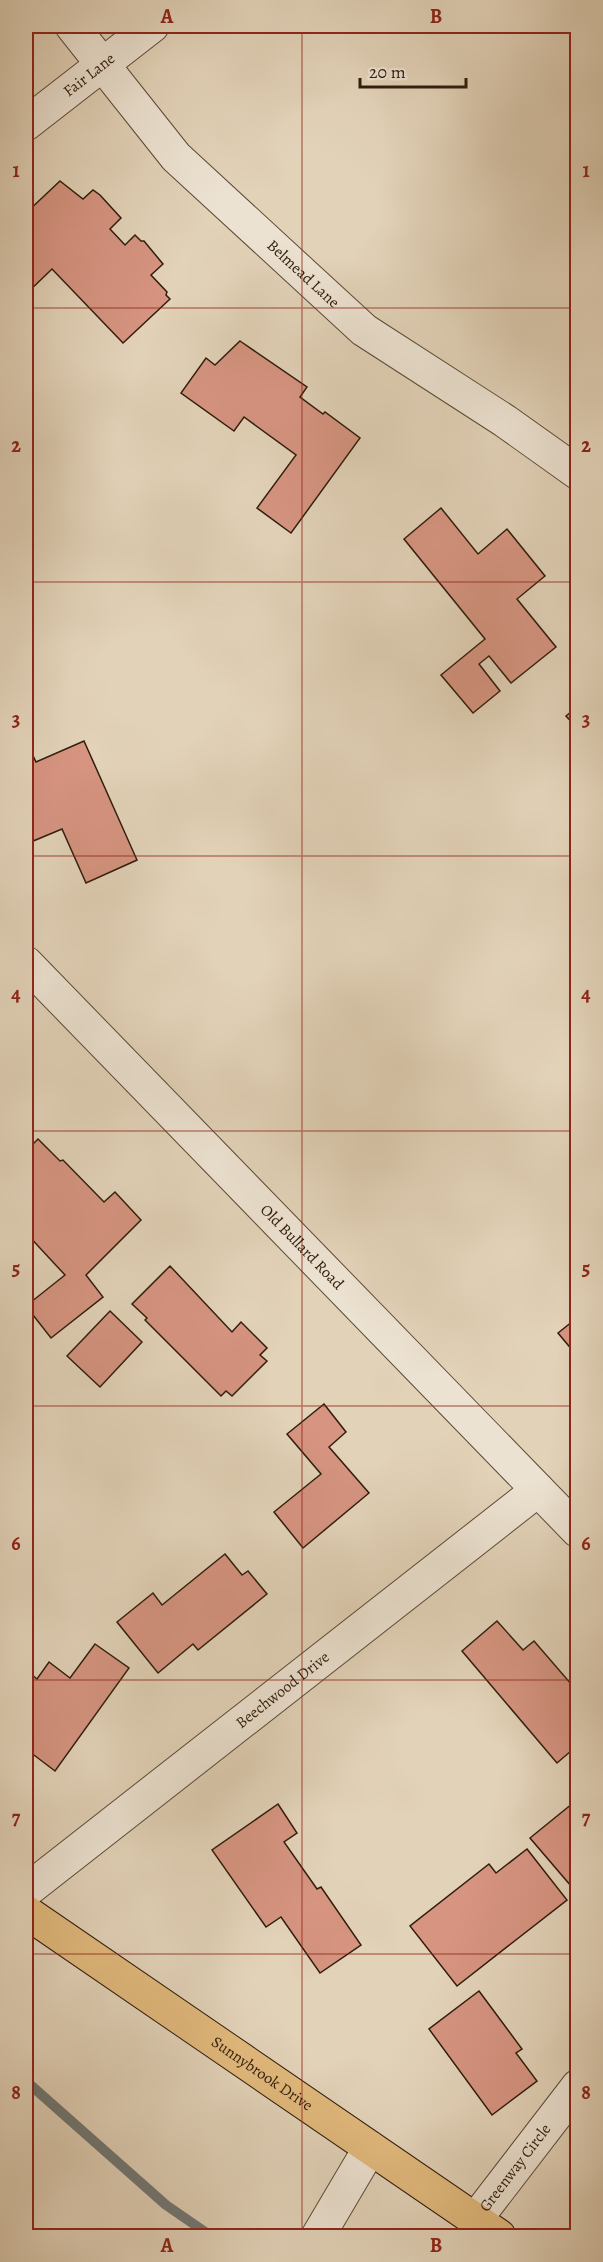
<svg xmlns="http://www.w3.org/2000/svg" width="603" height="2262" font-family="Alegreya,serif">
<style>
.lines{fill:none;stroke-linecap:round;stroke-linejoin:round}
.stream{stroke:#707875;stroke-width:10}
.building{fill:#d69481;stroke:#301d0c;stroke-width:1.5}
.minor-casing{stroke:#5c4a37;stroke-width:35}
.major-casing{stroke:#301d0c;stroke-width:35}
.minor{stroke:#ece2d1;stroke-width:33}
.major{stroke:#e1b97c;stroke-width:33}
.grid{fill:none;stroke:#8f2418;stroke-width:1.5;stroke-opacity:0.55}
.labels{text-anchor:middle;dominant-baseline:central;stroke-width:4.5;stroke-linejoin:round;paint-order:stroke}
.street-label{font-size:16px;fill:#301d0c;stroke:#ece2d1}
.neatline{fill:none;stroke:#8f2418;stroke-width:2}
.grid-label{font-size:20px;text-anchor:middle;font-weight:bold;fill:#8f2418}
</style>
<rect width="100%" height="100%" fill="#e2d2b8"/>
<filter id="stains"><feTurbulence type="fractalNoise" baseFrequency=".00333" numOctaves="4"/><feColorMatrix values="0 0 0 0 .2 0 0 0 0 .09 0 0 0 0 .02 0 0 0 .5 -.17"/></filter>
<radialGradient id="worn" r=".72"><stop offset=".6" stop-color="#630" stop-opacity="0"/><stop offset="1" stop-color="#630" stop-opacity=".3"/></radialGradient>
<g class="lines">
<polyline class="stream" points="26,2081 166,2205 211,2236"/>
</g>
<g class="building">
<polygon points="60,181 83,199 93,190 100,195 121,218 110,229 125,245 135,235 141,241 144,241 163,264 151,275 167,292 166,295 170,299 123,343 52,269 26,294 26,213"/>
<polygon points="240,341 307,387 300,397 323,414 325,412 360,438 291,533 257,508 296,455 244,417 234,431 181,393 206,358 215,365"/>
<polygon points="441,508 478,554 507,529 545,576 517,599 556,647 511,683 489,656 479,664 500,691 473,713 441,675 485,639 404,539"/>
<polygon points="578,706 578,729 566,716"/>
<polygon points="84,741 137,860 86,883 62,829 26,844 26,746 28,745 36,762"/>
<polygon points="38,1139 60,1161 63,1160 104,1202 115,1192 141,1220 86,1275 103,1297 51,1338 26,1306 65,1275 26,1233 26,1219 33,1211 26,1203 26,1151"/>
<polygon points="170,1266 232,1332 241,1322 267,1348 260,1355 267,1361 232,1396 226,1391 221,1396 145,1320 147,1318 132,1304"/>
<polygon points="110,1311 142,1342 100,1387 67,1356"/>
<polygon points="578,1317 578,1357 558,1333"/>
<polygon points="324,1404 346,1432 329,1447 369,1493 303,1548 274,1512 321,1474 287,1434"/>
<polygon points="225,1554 242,1575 248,1571 267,1594 198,1650 193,1644 158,1673 117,1622 153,1593 162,1605"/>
<polygon points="497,1621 523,1650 534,1641 578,1692 578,1745 557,1763 462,1651"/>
<polygon points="95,1644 129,1668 55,1771 26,1749 26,1670 37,1679 49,1662 70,1678"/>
<polygon points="578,1799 578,1881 571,1886 530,1838"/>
<polygon points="278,1804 297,1833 284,1842 317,1889 321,1887 361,1945 320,1973 281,1917 266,1927 212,1850"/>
<polygon points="527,1849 567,1900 457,1986 410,1926 489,1864 496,1873"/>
<polygon points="479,1991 522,2049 516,2053 537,2081 492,2115 429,2029"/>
</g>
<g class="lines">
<g class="minor-casing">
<g id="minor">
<path id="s1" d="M72,26L176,157L364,330L505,421L578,473"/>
<path id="s2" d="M26,124L152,26"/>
<path id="s3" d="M26,963L578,1531"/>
<path id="s4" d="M26,1891L538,1490"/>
<path id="s5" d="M475,2220L578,2086"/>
<polyline points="318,2236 370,2148"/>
</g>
</g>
<g class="major-casing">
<g id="major">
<path id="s6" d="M26,1912L499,2236"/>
</g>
</g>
<use href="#minor" class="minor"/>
<use href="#major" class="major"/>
</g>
<path class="grid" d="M302,26V2236M26,308H578M26,582H578M26,856H578M26,1131H578M26,1406H578M26,1680H578M26,1954H578"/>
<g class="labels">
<g class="street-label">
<text stroke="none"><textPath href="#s2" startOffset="80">Fair Lane</textPath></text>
<text stroke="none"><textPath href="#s1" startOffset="340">Belmead Lane</textPath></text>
<text stroke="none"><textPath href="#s3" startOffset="396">Old Bullard Road</textPath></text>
<text stroke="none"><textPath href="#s4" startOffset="326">Beechwood Drive</textPath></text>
<text stroke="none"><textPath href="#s6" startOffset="286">Sunnybrook Drive</textPath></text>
<text stroke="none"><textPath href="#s5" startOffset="66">Greenway Circle</textPath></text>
</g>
</g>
<rect width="603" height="2262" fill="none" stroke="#e2d2b8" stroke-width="66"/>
<path d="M360 78v9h106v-9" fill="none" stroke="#301d0c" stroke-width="3"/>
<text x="369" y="78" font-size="18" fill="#301d0c" stroke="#ece2d1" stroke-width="4.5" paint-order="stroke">20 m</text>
<rect x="33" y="33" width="537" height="2196" class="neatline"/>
<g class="grid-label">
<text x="167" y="23">A</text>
<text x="436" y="23">B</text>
<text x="16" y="177">1</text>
<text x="586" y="177">1</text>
<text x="16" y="452">2</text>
<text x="586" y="452">2</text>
<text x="16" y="726">3</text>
<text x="586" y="726">3</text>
<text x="16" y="1001">4</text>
<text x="586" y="1001">4</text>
<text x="16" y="1275">5</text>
<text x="586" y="1275">5</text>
<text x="16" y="1550">6</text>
<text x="586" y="1550">6</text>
<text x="16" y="1824">7</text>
<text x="586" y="1824">7</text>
<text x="16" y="2099">8</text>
<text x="586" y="2099">8</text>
<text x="167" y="2252">A</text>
<text x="436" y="2252">B</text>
</g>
<rect width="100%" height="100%" filter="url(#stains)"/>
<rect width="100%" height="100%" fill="url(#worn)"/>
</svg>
